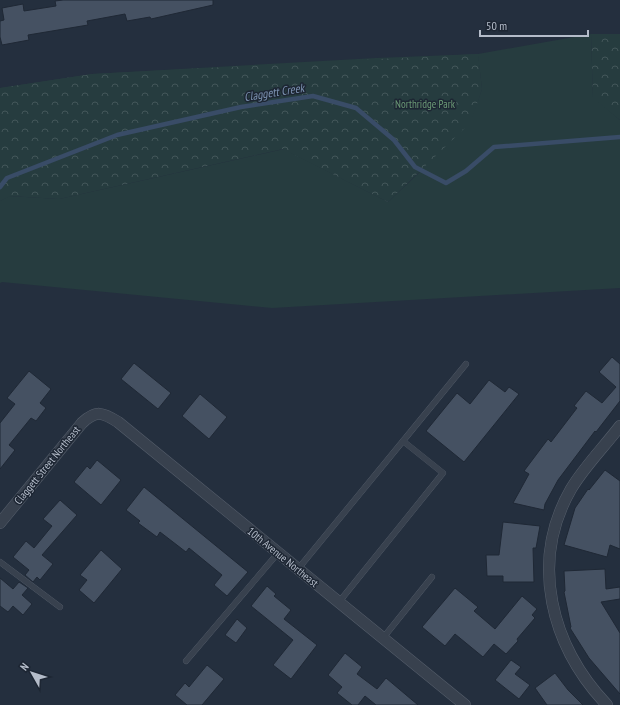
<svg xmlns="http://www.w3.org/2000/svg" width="620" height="705" font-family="'PT Sans Narrow',sans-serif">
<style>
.green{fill:#263c3f;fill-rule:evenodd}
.forest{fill:url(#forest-crowns)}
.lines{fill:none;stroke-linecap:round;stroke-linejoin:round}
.stream{stroke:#394c67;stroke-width:4.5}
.building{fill:#455162;stroke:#1f2835}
.lane-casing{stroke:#565f6c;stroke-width:6}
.street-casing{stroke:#565f6c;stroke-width:12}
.lane{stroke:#38414e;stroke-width:5.5}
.street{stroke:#38414e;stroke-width:11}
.labels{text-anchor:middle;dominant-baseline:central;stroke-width:3;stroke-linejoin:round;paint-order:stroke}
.park-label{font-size:11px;fill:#6b9a76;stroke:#1d2633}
.street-label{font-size:11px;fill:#b4bcc9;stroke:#1d2633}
.water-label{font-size:12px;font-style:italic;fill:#7c92b1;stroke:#1d2633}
</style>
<defs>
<pattern id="forest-crowns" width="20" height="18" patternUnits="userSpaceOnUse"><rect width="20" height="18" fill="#263c3f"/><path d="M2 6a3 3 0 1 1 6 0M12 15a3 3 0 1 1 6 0" fill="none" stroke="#435659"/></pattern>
</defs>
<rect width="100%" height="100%" fill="#242f3e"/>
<path class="green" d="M591,34L593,97L620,120V288L272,308L2,282L0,283V201L9,196L59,199L284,149L388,202L421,171L0,88L92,74L376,58L478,54ZM478,56L482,89L471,120Z"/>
<g class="forest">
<polygon points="591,34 620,34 620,120 593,98"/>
<polygon points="478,54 482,89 471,122 388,202 283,149 59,199 10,196 0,201 0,88 92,74"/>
</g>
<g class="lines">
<polyline class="stream" points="0,187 7,178 117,135 241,107 313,96 356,108 394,140 415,167 446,183 466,171 494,147 620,137"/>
</g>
<g class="building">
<polygon points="63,0 213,0 213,5 151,19 150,17 127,21 125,14 87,21 88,25 28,35 29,40 2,45 0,37 0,21 4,20 2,8 23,4 24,11 56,6 55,1"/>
<polygon points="612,357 620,364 620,401 596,432 595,431 558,480 545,504 544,510 513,503 529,474 524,471 548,439 551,442 577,408 574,406 586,391 602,403 616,387 599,372"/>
<polygon points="134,363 171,393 158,409 121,379"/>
<polygon points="29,371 51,389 40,403 46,408 36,421 31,418 9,445 15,450 0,469 0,423 15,404 7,398"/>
<polygon points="489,380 505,392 509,387 519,394 464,462 426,431 457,393 470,404"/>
<polygon points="200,394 227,417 209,439 182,416"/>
<polygon points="97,460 121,480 101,505 74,482 87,466 90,469"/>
<polygon points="605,470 620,481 620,549 610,545 607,557 564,545 575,508 588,489 589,490"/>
<polygon points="144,487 248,572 227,596 214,585 222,575 189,548 186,552 160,532 157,537 138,523 140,521 126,510"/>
<polygon points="60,500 77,515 42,555 53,564 40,580 37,577 33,582 25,575 29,570 13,557 26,541 34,548 52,526 43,519"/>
<polygon points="503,522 540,526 536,548 533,548 534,582 503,582 503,576 487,576 486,555 499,555"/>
<polygon points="101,550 122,569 94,603 79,590 87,580 80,575"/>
<polygon points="605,569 606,589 620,587 620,599 601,602 620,633 620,694 589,658 570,628 571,627 564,592 565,591 564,571"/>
<polygon points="0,578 13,589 19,582 28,588 22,595 32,604 23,615 13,606 8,612 0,606"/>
<polygon points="267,586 276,594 274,596 291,610 284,619 317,645 291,679 273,665 293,640 251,606"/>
<polygon points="455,588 478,607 474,611 495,629 522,596 537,609 532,615 535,618 517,639 518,641 506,654 494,644 483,657 455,634 445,646 422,627"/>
<polygon points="237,619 247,628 236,643 225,635"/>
<polygon points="345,653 362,667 357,674 377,689 386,678 418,705 376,705 365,696 358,705 352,705 337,693 342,687 328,675"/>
<polygon points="511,660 521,667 515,674 530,685 519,699 495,680"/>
<polygon points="207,665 224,679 202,705 187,705 175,695 185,683 189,687"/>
<polygon points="555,673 568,690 583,705 547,705 535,688"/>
</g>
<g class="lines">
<g class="lane-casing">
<g id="lane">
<polyline points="403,441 466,364"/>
<polyline points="0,562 60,607"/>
<polyline points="298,569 403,441 443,473 339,602"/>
<polyline points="383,638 432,577"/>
<polyline points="186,661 278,553"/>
</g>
</g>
<g class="street-casing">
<g id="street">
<path d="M0,523L82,423C96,410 102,412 118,422L465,705"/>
<path d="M607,705C551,646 529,562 571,489C584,467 604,447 620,426"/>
</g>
</g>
<use href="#lane" class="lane"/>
<use href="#street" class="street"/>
</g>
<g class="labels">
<g class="park-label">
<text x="425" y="104">Northridge Park</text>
</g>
<g class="street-label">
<text transform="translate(47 465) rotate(-51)">Claggett Street Northeast</text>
<text transform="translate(283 557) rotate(39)">10th Avenue Northeast</text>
</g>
<g class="water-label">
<text transform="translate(274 92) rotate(-9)">Claggett Creek</text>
</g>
</g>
<g transform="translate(32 673) rotate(309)" stroke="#1d2633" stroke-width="3" paint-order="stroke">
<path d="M0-3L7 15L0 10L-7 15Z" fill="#b4bcc9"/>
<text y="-6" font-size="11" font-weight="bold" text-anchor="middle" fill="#b4bcc9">N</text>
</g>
<path d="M480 30v6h108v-6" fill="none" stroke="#b4bcc9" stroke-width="2"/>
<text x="486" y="30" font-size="12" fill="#b4bcc9" stroke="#1d2633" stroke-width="3" paint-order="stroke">50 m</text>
</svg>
